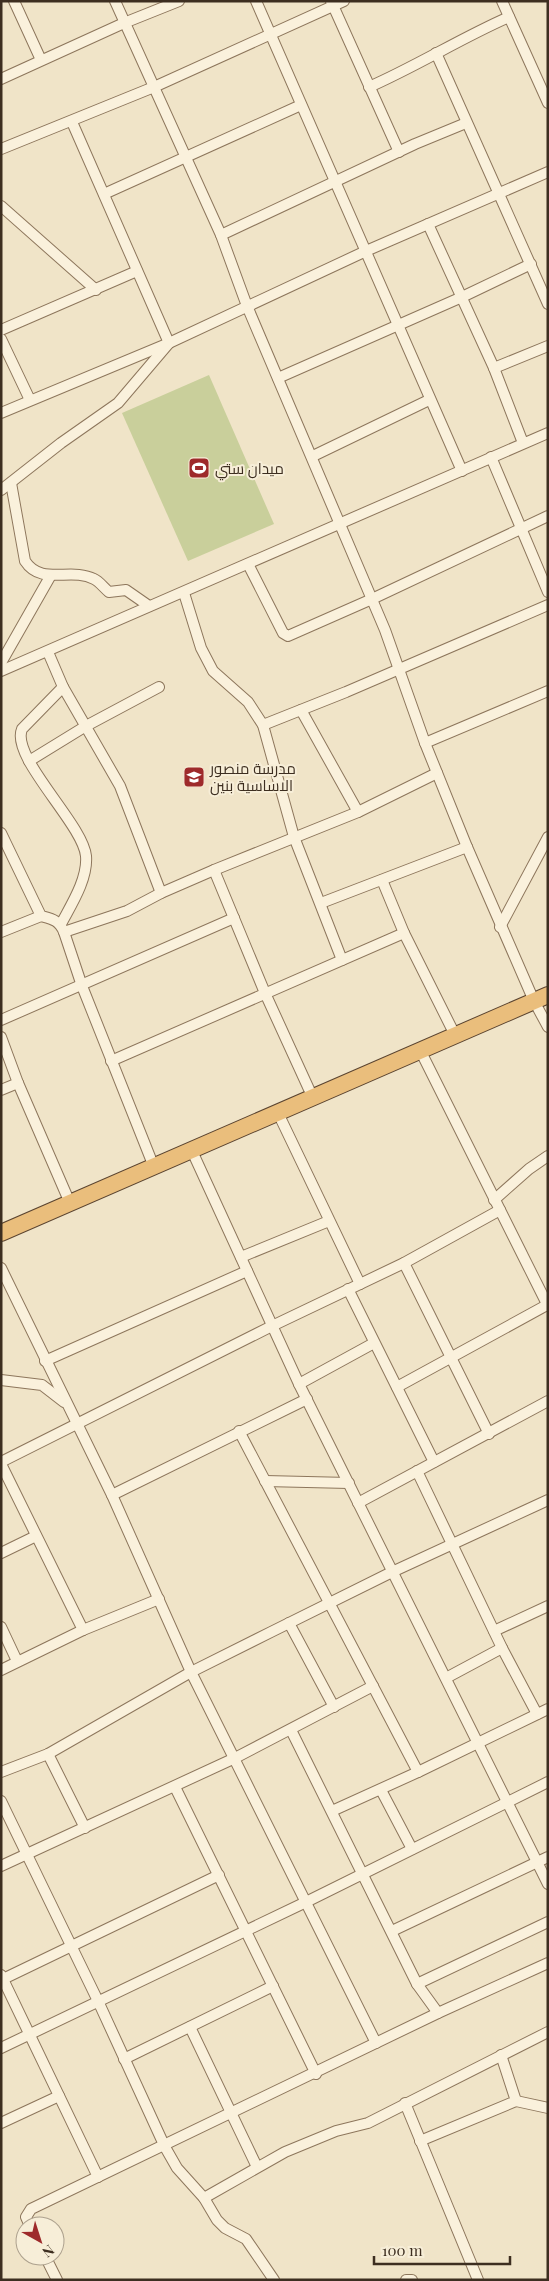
<svg xmlns="http://www.w3.org/2000/svg" width="549" height="2281" font-family="'Playfair Display',Cairo,serif">
<style>
.pitch{fill:#c9cf9b}
.lines{fill:none;stroke-linecap:round;stroke-linejoin:round}
.minor-casing{stroke:#8d765c;stroke-width:12}
.trunk-casing{stroke:#5b4430;stroke-width:18}
.minor{stroke:#faf1dc;stroke-width:10}
.trunk{stroke:#eabe7c;stroke-width:16}
.labels{text-anchor:middle;dominant-baseline:central;stroke-width:4;stroke-linejoin:round;paint-order:stroke}
.poi-label{font-size:15px;fill:#3d2e20;stroke:#f7eed8;text-anchor:start}
</style>
<rect width="100%" height="100%" fill="#f0e4c8"/>
<polygon class="pitch" points="209,375 274,524 188,561 122,413"/>
<g class="lines">
<g class="minor-casing">
<g id="minor">
<polyline points="14,1 41,60"/>
<polyline points="115,1 221,235 247,306 385,630 425,743 467,847 534,1001 548,1027"/>
<polyline points="256,1 462,471"/>
<polyline points="331,1 399,152"/>
<polyline points="502,1 548,103"/>
<polyline points="436,53 548,304"/>
<polyline points="1,79 124,23 179,1"/>
<path d="M369,87C417,66 461,38 509,17"/>
<polyline points="1,149 154,87 344,1"/>
<polyline points="104,194 301,105"/>
<polyline points="1,206 96,290"/>
<polyline points="428,224 494,368 523,443"/>
<polyline points="221,235 415,144 466,123"/>
<polyline points="1,330 137,271"/>
<polyline points="1,339 30,400"/>
<polyline points="494,368 548,346"/>
<polyline points="278,378 462,297 531,264"/>
<polyline points="1,413 169,343 366,251 548,172"/>
<polyline points="313,456 429,400"/>
<polyline points="491,457 548,592"/>
<path d="M11,483L25,561C41,586 71,567 94,579C99,581 104,588 109,592L126,590L149,606"/>
<polyline points="1,490 61,443 118,403 169,343 72,122"/>
<polyline points="248,564 283,633 288,636 372,599 548,516"/>
<polyline points="184,593 201,648 213,671 248,702 263,725 294,837 342,960"/>
<polyline points="48,652 63,687 120,786 161,893"/>
<polyline points="2,661 51,575"/>
<polyline points="1,671 548,433"/>
<polyline points="301,710 358,812"/>
<polyline points="263,725 346,692 548,605"/>
<polyline points="425,743 548,691"/>
<polyline points="29,761 86,726 159,687"/>
<path d="M1,833L41,916C52,919 59,920 64,932L82,986L154,1167"/>
<polyline points="214,870 265,993 313,1098"/>
<polyline points="382,880 404,933 455,1035"/>
<polyline points="321,903 467,847"/>
<path d="M61,924C71,905 88,879 86,856C83,824 10,757 22,729L63,687"/>
<polyline points="500,927 548,837"/>
<polyline points="1,932 41,916"/>
<polyline points="64,932 127,911 161,893 214,870 358,812 437,773"/>
<polyline points="1,1020 234,918"/>
<polyline points="1,1037 18,1083 70,1203"/>
<polyline points="420,1050 548,1306"/>
<polyline points="111,1061 404,933"/>
<polyline points="1,1090 18,1083"/>
<polyline points="278,1113 360,1284"/>
<polyline points="192,1151 299,1384 548,1884"/>
<polyline points="494,1200 529,1169 548,1156"/>
<polyline points="241,1257 329,1221"/>
<polyline points="404,1263 489,1434"/>
<polyline points="1,1268 112,1495 191,1672 376,2043"/>
<polyline points="348,1289 434,1462"/>
<polyline points="45,1361 247,1271"/>
<polyline points="1,1380 42,1385 64,1402"/>
<polyline points="299,1384 374,1343"/>
<polyline points="397,1387 547,1305"/>
<polyline points="239,1431 418,1772"/>
<polyline points="1,1462 272,1326 404,1263 500,1210"/>
<polyline points="1,1464 83,1630"/>
<polyline points="417,1471 502,1648 537,1714"/>
<polyline points="265,1481 349,1483"/>
<polyline points="112,1495 307,1399"/>
<polyline points="358,1503 548,1401"/>
<polyline points="1,1553 36,1536"/>
<polyline points="289,1623 334,1707"/>
<polyline points="1,1627 17,1661"/>
<polyline points="494,1631 548,1606"/>
<polyline points="1,1670 83,1630 159,1599"/>
<polyline points="446,1678 502,1648"/>
<polyline points="291,1730 417,1984 438,2013"/>
<polyline points="48,1754 85,1828"/>
<polyline points="1,1772 48,1754 191,1672 271,1632 392,1572 548,1500"/>
<polyline points="175,1787 316,2074"/>
<polyline points="381,1790 412,1849"/>
<polyline points="1,1801 98,2001 165,2147 177,2168 204,2198 285,2152 336,2131 368,2123 548,2032"/>
<polyline points="332,1811 418,1772 548,1709"/>
<polyline points="1,1866 235,1758 373,1686"/>
<polyline points="392,1931 548,1857"/>
<polyline points="1,1975 98,2177"/>
<polyline points="1,1980 219,1875"/>
<polyline points="417,1984 548,1922"/>
<polyline points="190,2027 257,2167"/>
<polyline points="1,2048 306,1902 548,1782"/>
<polyline points="124,2059 273,1986"/>
<polyline points="516,2101 548,2108"/>
<polyline points="405,2103 478,2280"/>
<polyline points="1,2123 59,2096"/>
<polyline points="420,2141 516,2101 501,2055"/>
<polyline points="204,2198 217,2220 225,2228 246,2239 274,2280"/>
<polyline points="30,2226 26,2217 31,2209 438,2013 548,1963"/>
<polyline points="45,2256 57,2280"/>
<polyline points="406,2280 412,2280"/>
</g>
</g>
<g class="trunk-casing">
<polyline id="trunk" points="1,1233 548,995"/>
</g>
<use href="#minor" class="minor"/>
<use href="#trunk" class="trunk"/>
</g>
<defs>
<g id="stadium-square" transform="scale(1.125)"><rect x="-9" y="-9" width="18" height="18" rx="4" fill="#9e2a2b" stroke="#f7eed8"/><path d="M0-5a6.5 5 0 1 0 0 10a6.5 5 0 1 0 0-10ZM-3.5-1.8h7v3.6h-7Z" fill="#fff"/></g>
<g id="school-square" transform="scale(1.125)"><rect x="-9" y="-9" width="18" height="18" rx="4" fill="#9e2a2b" stroke="#f7eed8"/><path d="M0-5L7-2L0 1L-7-2ZM-4 1L0 2.5L4 1V4Q0 6-4 4Z" fill="#fff"/></g>
</defs>
<g fill-rule="evenodd">
<use href="#stadium-square" x="199" y="468"/>
<use href="#school-square" x="194" y="777"/>
</g>
<g class="labels">
<g class="poi-label">
<text x="215" y="468">ميدان ستي</text>
<text x="210" y="768">مدرسة منصور<tspan x="210" dy="17">الاساسية بنين</tspan></text>
</g>
</g>
<rect width="549" height="2281" fill="none" stroke="#3d2e20" stroke-width="5"/>
<g transform="translate(40 2241) rotate(141)"><circle r="24" fill="#f7eed8" stroke="#ada18e"/>
<path d="M0-4L9 19L0 12L-9 19Z" fill="#9e2a2b"/>
<text y="-8" font-size="14" font-weight="bold" text-anchor="middle" fill="#3d2e20">N</text>
</g>
<path d="M374 2256v8h136v-8" fill="none" stroke="#3d2e20" stroke-width="2.5"/>
<text x="382" y="2256" font-size="15" fill="#3d2e20" stroke="#f7eed8" stroke-width="4" paint-order="stroke">100 m</text>
</svg>
